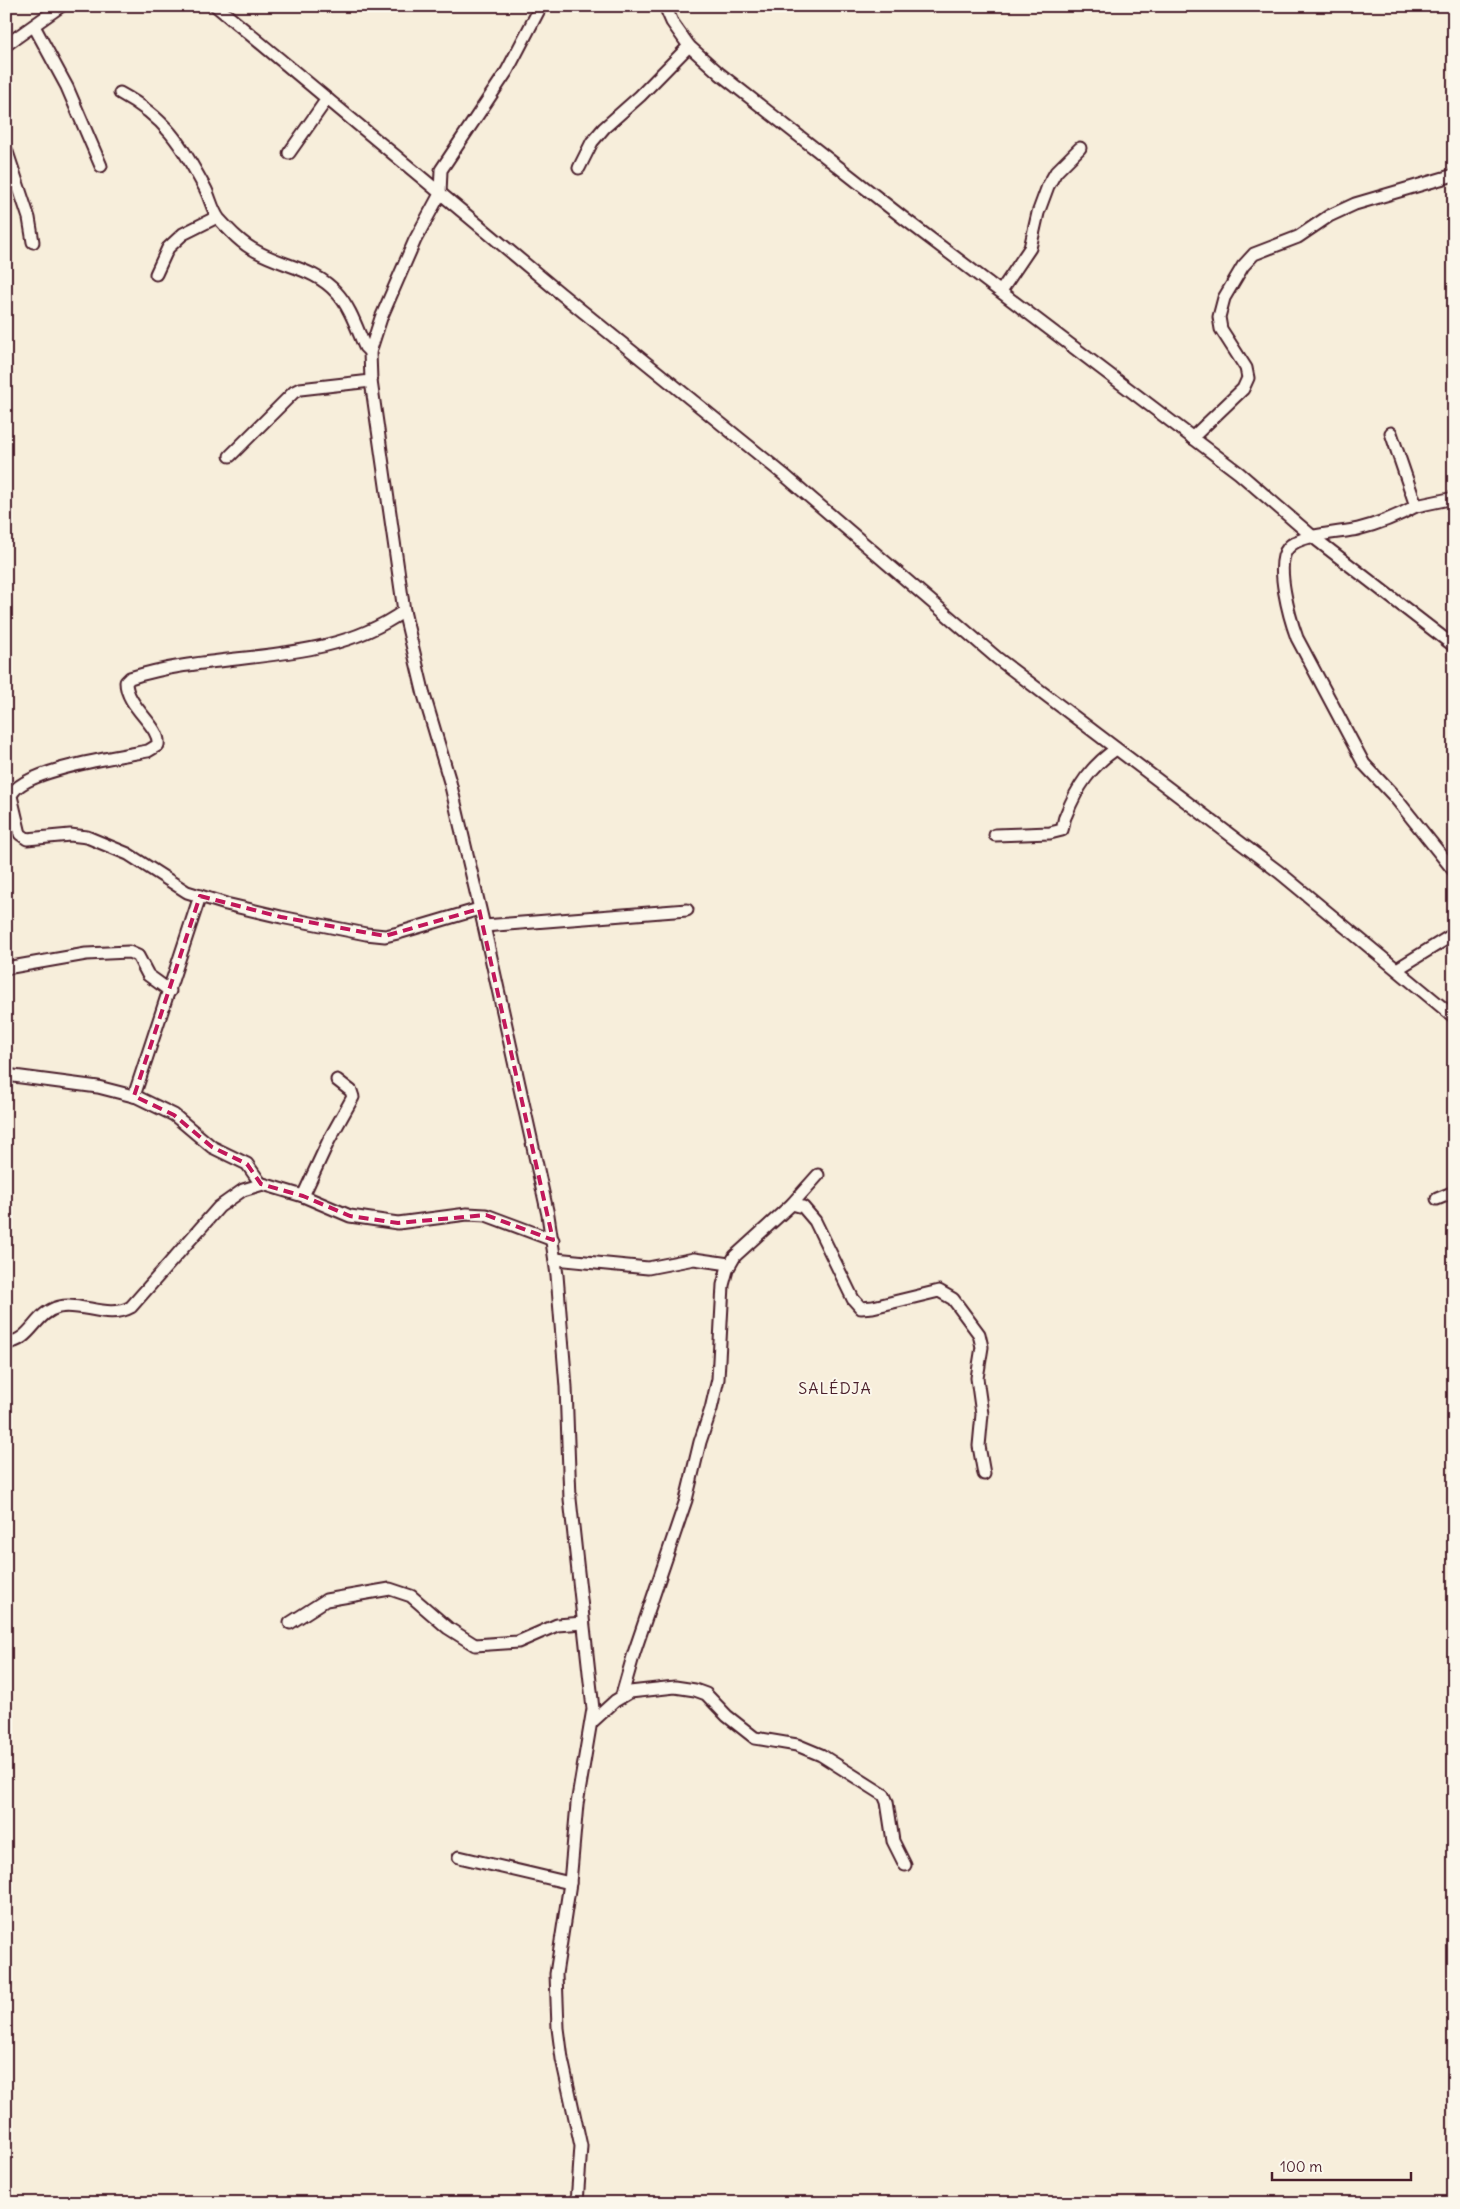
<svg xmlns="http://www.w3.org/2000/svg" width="1460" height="2209" font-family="Delius,sans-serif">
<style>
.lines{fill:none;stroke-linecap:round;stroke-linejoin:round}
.minor-casing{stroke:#4a1f2b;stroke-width:15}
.minor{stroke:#fbf7ec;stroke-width:11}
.marked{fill:none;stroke:#c2185b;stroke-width:4;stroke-dasharray:10 6;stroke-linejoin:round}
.labels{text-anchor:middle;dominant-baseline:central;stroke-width:4;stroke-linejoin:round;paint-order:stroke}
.quarter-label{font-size:16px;letter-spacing:1px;fill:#4a1f2b;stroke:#fbf7ec}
</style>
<rect width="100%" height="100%" fill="#f7eedb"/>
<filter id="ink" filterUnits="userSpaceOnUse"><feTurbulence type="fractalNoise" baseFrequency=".02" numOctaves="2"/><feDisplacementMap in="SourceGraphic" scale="10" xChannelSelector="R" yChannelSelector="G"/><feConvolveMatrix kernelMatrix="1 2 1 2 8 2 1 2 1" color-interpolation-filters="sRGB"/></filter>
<g filter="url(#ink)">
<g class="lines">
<g class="minor-casing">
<g id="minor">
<polyline points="216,6 560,293 783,474 997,658 1279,872 1454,1017"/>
<polyline points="541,6 507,71 441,170 440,194 415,240 381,318 370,352 371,381 404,611 424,695 450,782 484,926 548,1215 557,1275 566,1387 570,1499 593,1709 577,1804 570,1883 556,1974 558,2028 562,2059 581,2146 577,2203"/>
<polyline points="665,6 672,22 689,46 720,74 906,220 1239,473 1313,537 1454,646"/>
<polyline points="34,26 67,87 101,166"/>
<polyline points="6,45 61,6"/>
<path d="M120,93C166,118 180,143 205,188C210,197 212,210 219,219C230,231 242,244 256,251C284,267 315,268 337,293C350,307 357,329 365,347L370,352"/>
<polyline points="6,149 29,218 33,242"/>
<polyline points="289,153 327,99"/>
<polyline points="579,168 592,142 604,128 640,96 689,46"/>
<polyline points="156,274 168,248 183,234 217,217"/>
<polyline points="1001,291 1030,248 1038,213 1048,186 1056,172 1080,148"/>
<path d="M1391,433L1416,506C1398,516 1378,524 1358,529C1341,533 1299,534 1288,548C1274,564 1290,619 1297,638L1364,764L1394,796L1454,871"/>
<polyline points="1192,438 1243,389 1248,378 1246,368 1221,329 1219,317 1224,298 1243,266 1254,254 1298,237 1329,216 1355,204 1454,175"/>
<polyline points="230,456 294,392 300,389 371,381"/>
<polyline points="1416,506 1454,498"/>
<path d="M404,611C324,668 220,649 130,678L126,682C126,707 161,726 158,745L148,751C121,756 20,770 11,796L20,834L27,839L70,835L87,837L128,854L187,892L226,904L281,917L366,934L385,936L398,933L479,909"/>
<path d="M995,835L1050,833L1062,830C1064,825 1063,820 1066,815C1077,787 1091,766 1116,749"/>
<polyline points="484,926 687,910"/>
<polyline points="6,968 86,954 129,952 138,956 148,975 170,991"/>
<polyline points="1397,969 1454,934"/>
<polyline points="6,1075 98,1087 137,1097 174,1115 212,1147 247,1164 261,1184"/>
<polyline points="134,1096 200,896"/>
<polyline points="303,1196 329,1140 353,1097 351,1091 337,1080"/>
<polyline points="1437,1199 1454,1192"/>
<polyline points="792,1204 803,1207 815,1221 853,1299 861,1308 873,1307 939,1291 953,1299 979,1334 982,1347 977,1378 982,1414 979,1446 984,1474"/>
<polyline points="555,1259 648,1268 694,1259 729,1264"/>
<path d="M6,1343C32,1341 34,1313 59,1307C83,1302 108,1320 131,1307L219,1207L243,1190L263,1184L303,1196L350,1216L398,1223L467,1214L486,1215L553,1240"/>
<polyline points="290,1623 326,1600 390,1589 411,1596 448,1628 475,1645 518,1642 557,1625 583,1623"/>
<polyline points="622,1695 634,1653 686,1500 700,1442 711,1409 718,1379 723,1285 727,1270 735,1256 792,1204 818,1175"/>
<polyline points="591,1723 615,1701 630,1692 675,1687 695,1690 706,1694 727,1716 755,1738 797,1745 821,1755 884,1795 887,1802 893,1841 905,1865"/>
<polyline points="459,1857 570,1883"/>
</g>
</g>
<use href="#minor" class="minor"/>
</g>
</g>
<path class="marked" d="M200,896L281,917L385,936L479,909L553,1240L486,1215L398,1223L350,1216L303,1196L261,1184L247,1164L212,1147L174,1115L134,1096Z"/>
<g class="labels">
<g class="quarter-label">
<text x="835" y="1388">SALÉDJA</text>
</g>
</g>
<rect width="1460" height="2209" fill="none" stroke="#fbf7ec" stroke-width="25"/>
<rect x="12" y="12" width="1435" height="2184" fill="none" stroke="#4a1f2b" stroke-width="2" filter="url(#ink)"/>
<path d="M1272 2172v8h139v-8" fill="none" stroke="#4a1f2b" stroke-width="2.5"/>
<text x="1280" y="2172" font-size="15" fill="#4a1f2b" stroke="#fbf7ec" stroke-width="4" paint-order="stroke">100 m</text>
</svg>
